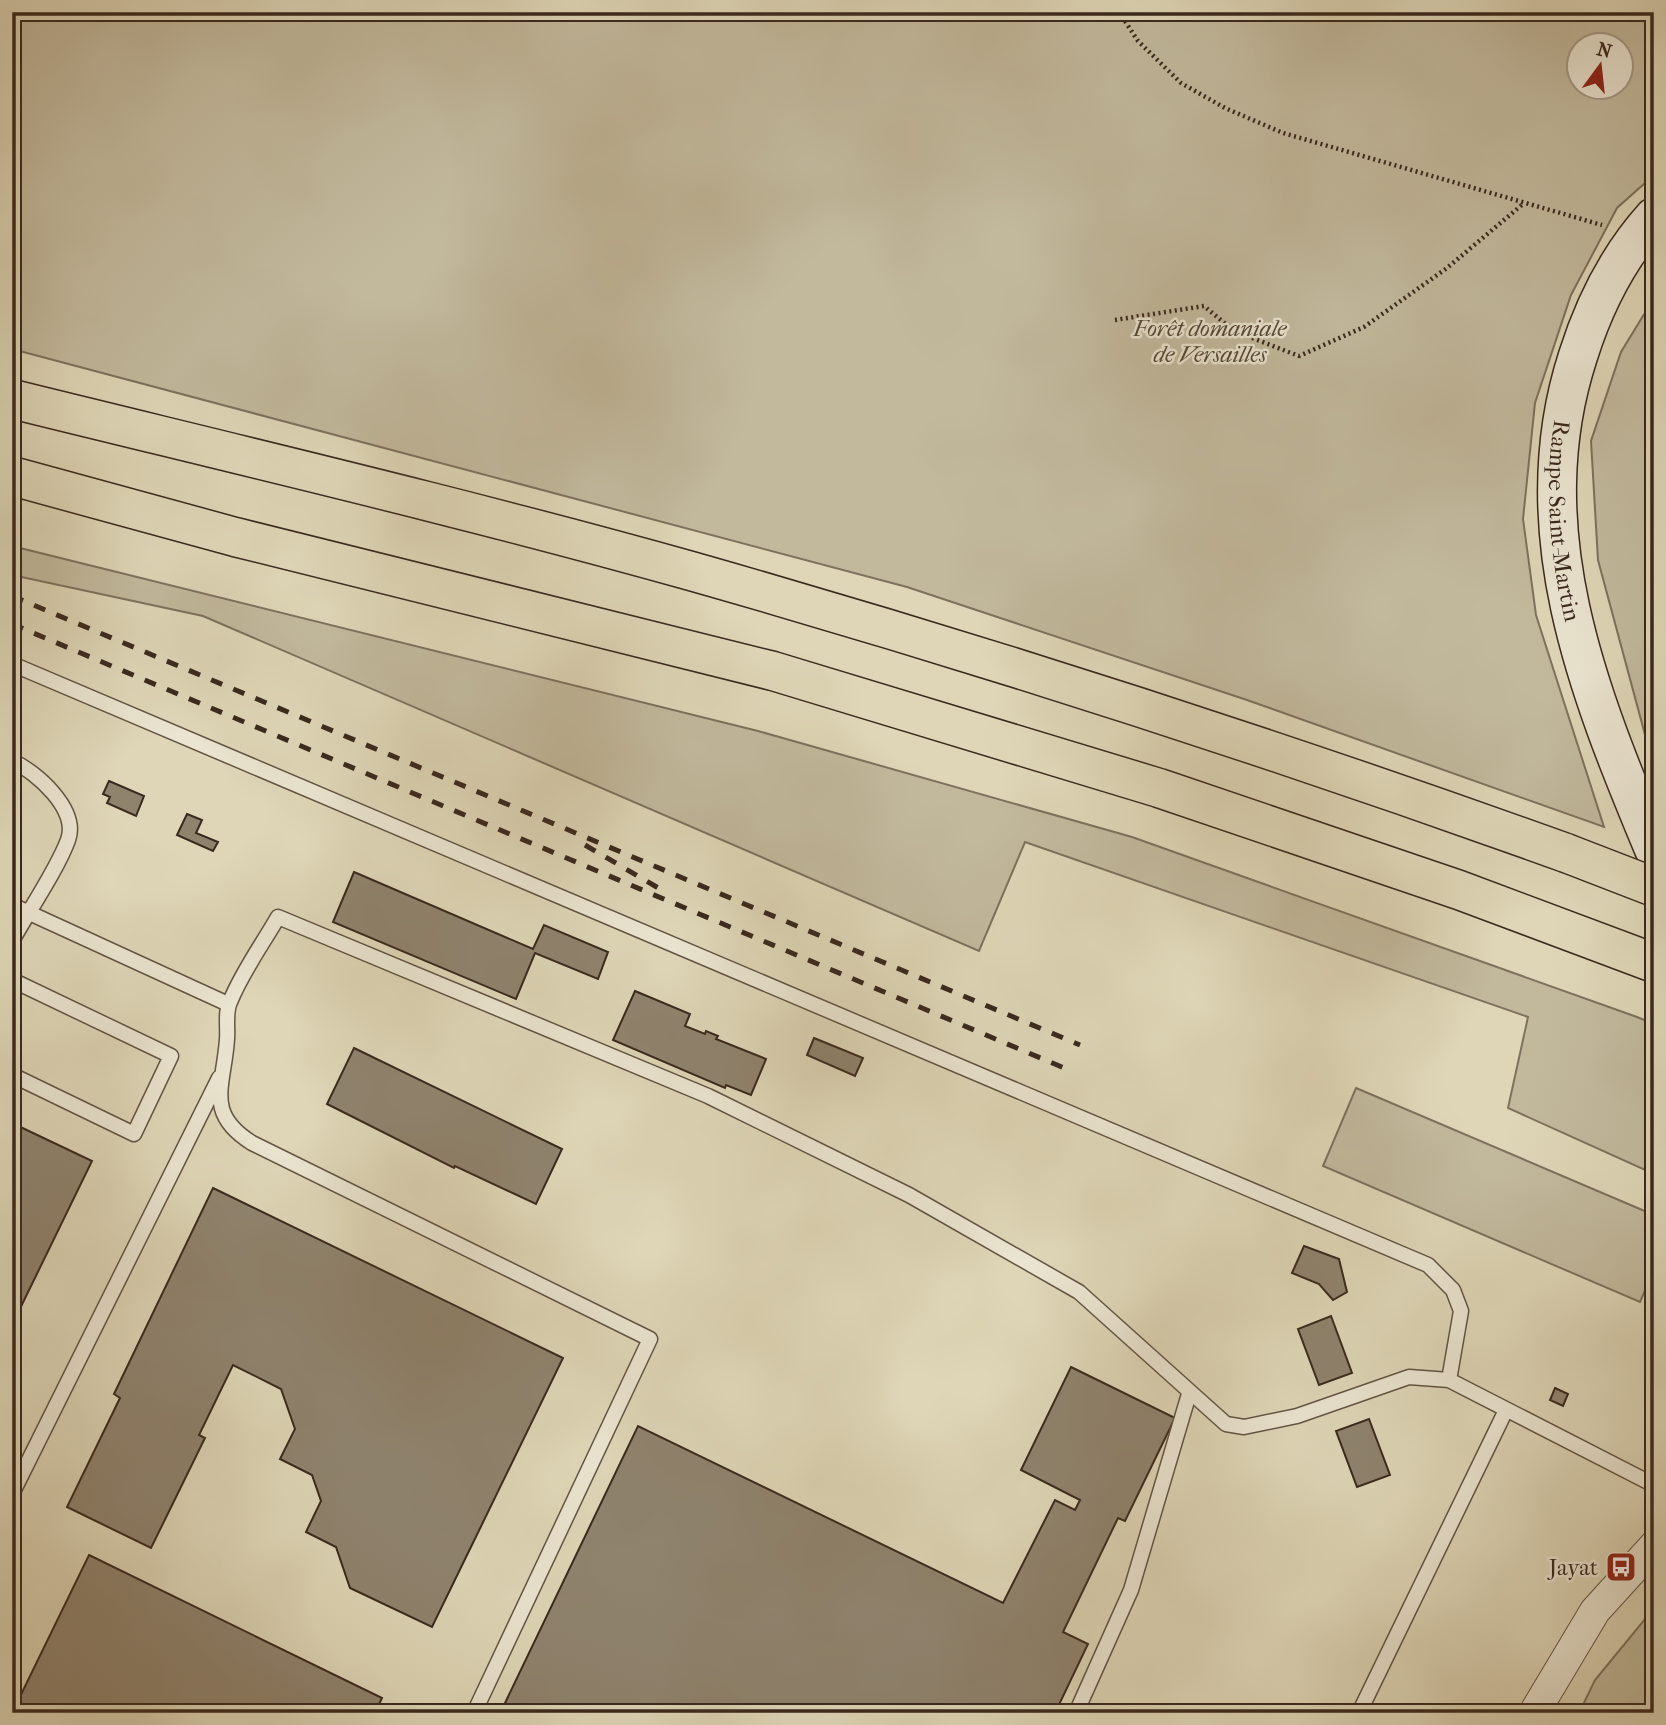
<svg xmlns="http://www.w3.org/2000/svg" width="1666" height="1725" font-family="'IM FELL French Canon',serif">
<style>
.green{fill:#c2b99d;stroke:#7e715e;stroke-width:2;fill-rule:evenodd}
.building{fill:#8f836e;stroke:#3a291e;stroke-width:2}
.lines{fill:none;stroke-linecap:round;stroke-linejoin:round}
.lane-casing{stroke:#635444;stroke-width:17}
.street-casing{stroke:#635444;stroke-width:32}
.secondary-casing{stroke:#3a291e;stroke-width:41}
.highway-casing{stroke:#3a291e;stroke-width:41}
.path{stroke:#3a291e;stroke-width:4.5;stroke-dasharray:2 3.5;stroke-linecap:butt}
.lane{stroke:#eae4d0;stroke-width:14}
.street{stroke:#eae4d0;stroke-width:30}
.secondary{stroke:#eae4d0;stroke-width:38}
.highway{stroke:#ded6b7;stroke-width:38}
.rail{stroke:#3a291e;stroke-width:5;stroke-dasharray:12 12;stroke-linecap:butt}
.highway-bridge-casing{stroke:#3a291e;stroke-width:41;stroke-linecap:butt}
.highway-bridge{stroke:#ded6b7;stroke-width:38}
.labels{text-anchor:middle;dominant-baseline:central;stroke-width:5;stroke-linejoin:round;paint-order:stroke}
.park-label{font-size:23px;font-style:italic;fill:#554637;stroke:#eae4d0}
.street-label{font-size:23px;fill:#3a291e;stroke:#eae4d0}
.poi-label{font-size:23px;fill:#3a291e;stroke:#eae4d0;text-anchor:end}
</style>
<rect width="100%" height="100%" fill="#ded6b7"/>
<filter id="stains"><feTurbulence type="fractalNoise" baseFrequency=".00286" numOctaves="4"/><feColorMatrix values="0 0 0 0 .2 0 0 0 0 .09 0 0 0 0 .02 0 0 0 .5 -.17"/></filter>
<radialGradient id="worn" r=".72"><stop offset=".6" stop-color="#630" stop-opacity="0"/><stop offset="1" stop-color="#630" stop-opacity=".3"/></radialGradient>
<g class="green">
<path d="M12,12H1654V175L1617,208L1571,295L1535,403L1523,519L1536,615L1604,827L1247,700L907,587L12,349ZM1578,46H1620V88H1578Z"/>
<polygon points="1654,298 1654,746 1647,742 1598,560 1591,441 1621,352"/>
<polygon points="12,546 758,731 1132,837 1637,1017 1654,1024 1654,1174 1508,1108 1528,1017 1025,842 979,951 203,616 12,575"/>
<polygon points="1356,1088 1654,1215 1654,1270 1640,1302 1323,1166"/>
<polygon points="1654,1608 1654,1713 1579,1713 1595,1680"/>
</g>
<g class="building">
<polygon points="109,781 144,796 136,816 107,803 110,797 103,794"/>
<polygon points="187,814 202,820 196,833 218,842 213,851 177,835"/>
<polygon points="354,872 533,949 544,925 608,952 598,979 535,953 516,999 333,922"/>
<polygon points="635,991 690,1014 685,1026 705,1034 706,1031 718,1036 716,1039 766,1059 751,1095 726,1085 725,1088 613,1040"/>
<polygon points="814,1038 863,1058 855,1076 807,1055"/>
<polygon points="354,1048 562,1149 536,1204 455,1166 454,1168 327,1104"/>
<polygon points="12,1123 92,1161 12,1325"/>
<polygon points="213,1188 563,1358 432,1627 350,1588 336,1547 306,1532 321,1501 312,1475 280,1459 295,1429 281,1389 233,1365 199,1435 205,1438 151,1548 67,1507 120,1398 114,1394"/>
<polygon points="1304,1246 1339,1259 1347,1292 1333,1300 1319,1284 1292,1273"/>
<polygon points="1331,1316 1352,1373 1319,1385 1298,1329"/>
<polygon points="1071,1367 1175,1418 1125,1521 1118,1518 1063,1632 1088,1644 1055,1713 525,1713 505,1703 638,1426 1003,1603 1055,1500 1075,1510 1080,1500 1021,1470"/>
<polygon points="1555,1388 1568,1394 1563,1406 1550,1400"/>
<polygon points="1369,1419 1390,1475 1357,1487 1336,1431"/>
<polygon points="89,1555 382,1698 375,1713 12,1713"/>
</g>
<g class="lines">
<g class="lane-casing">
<g id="lane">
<polyline points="12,664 1428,1265 1453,1290 1461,1311 1449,1380"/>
<path d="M12,761C37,772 79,810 68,840C57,870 28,912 12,941"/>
<polyline points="12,905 228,1004"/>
<polyline points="12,980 171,1056 134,1134 12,1075"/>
<polyline points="12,1494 219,1078"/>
<path d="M474,1713L650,1339L252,1143C204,1113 224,1086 227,1039C228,1028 225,1012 230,1002C242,972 262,945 278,917L708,1096L909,1195L1079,1292L1226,1424L1244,1427L1297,1416L1409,1377L1449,1380L1654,1485"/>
<polyline points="1076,1713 1131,1590 1189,1394"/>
<polyline points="1359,1713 1506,1410"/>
</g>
</g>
<g class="street-casing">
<polyline id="street" points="1534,1713 1595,1611 1654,1546"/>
</g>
<g class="secondary-casing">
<g id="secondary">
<path id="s1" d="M1654,217C1618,257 1594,305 1578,356C1522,528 1588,691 1654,849"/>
</g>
</g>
<g class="highway-casing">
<g id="highway">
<path d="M12,399C239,455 466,508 691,571C986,655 1277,749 1566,853"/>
<polyline points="12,476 235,537 773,671 1159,788 1459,890 1654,963"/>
</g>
</g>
<g class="path">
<polyline points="1119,12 1138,41 1181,83 1225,108 1283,133 1602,225"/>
<polyline points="1115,320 1204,306 1234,331 1299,356 1364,327 1447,268 1523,204"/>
</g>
<use href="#lane" class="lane"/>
<use href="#street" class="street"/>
<use href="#secondary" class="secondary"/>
<use href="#highway" class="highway"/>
<g class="rail">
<polyline points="12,596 1080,1045"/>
<polyline points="12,624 1069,1070"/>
<polyline points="585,845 660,889"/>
</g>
<g class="highway-bridge-casing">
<polyline id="highway-bridge" points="1566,853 1654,887"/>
</g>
<use href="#highway-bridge" class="highway-bridge"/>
</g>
<defs>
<g id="bus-square" transform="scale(1.575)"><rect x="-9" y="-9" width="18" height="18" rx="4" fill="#8f2418" stroke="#eae4d0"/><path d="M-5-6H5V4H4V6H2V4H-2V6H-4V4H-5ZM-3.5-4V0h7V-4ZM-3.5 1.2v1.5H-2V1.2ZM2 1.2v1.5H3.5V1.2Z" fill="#fff"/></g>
</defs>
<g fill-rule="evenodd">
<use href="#bus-square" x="1621" y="1567"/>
</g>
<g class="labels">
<g class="park-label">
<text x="1210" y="328">Forêt domaniale<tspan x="1210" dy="26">de Versailles</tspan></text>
</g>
<g class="street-label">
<text stroke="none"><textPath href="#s1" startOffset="327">Rampe Saint-Martin</textPath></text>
</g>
<g class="poi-label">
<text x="1598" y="1567">Jayat</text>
</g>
</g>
<rect width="1666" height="1725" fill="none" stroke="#ded6b7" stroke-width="42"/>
<rect x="14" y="14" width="1638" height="1697" fill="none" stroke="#3a291e" stroke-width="3.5"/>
<rect x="21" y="21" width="1624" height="1683" fill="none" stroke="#3a291e" stroke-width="2"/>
<g transform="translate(1600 66) rotate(15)"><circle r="33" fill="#eae4d0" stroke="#a49989" stroke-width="2"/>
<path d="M0-5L12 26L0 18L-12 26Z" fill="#8f2418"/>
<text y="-10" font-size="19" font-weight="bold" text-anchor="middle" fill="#3a291e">N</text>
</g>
<rect width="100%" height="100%" filter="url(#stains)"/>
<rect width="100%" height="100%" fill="url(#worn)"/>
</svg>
